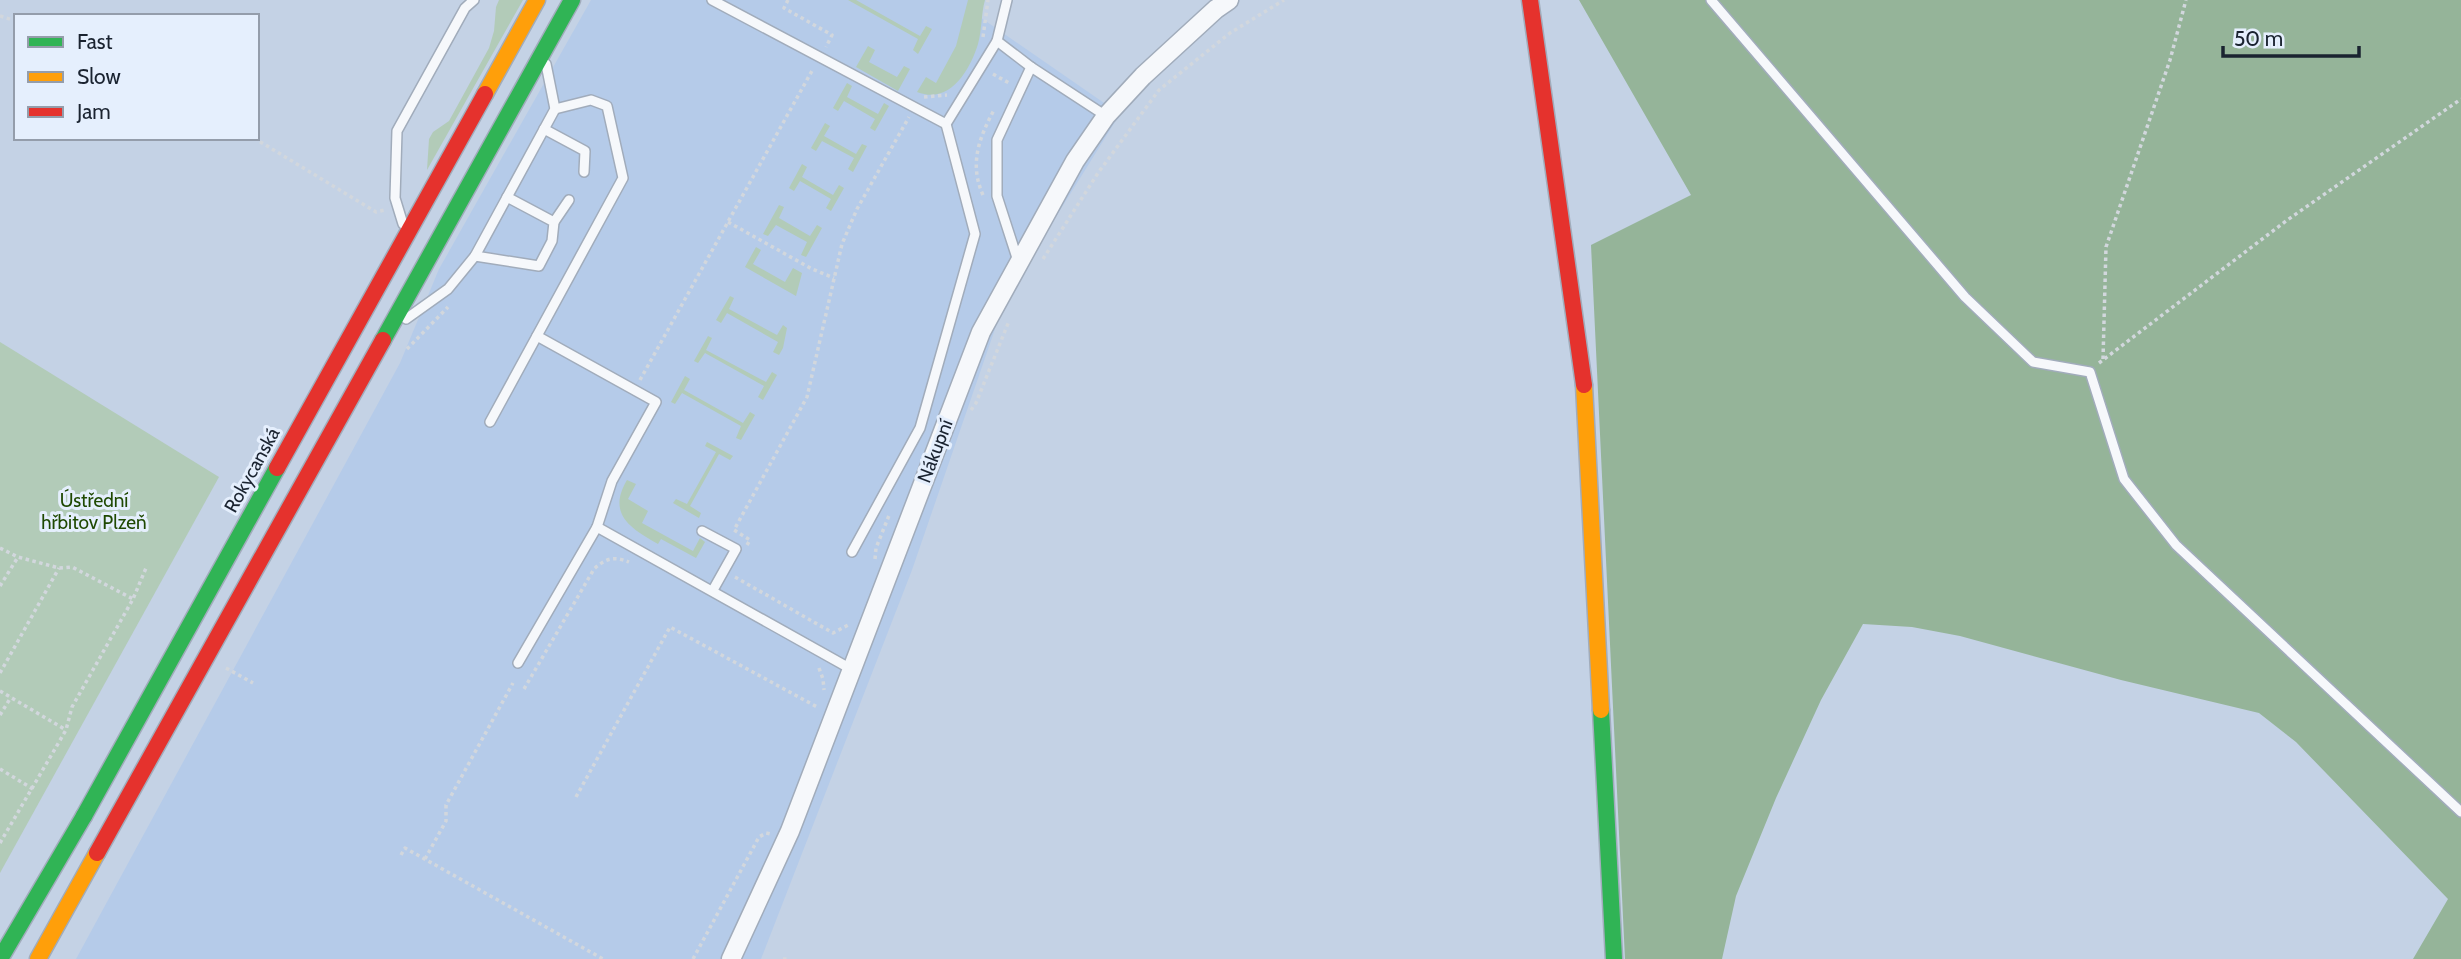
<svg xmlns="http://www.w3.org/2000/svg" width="2461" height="959" font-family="Cabin,sans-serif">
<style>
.built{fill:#b5cbe9}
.green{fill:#b2cbb8}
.forest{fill:#95b499}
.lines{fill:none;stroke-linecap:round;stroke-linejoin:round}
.lane-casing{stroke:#a1acbb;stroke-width:12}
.street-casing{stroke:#a1acbb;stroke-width:21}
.fast-casing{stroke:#a1acbb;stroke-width:19}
.slow-casing{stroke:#a1acbb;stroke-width:19}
.jam-casing{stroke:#a1acbb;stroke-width:19}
.path{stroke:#d2d7dd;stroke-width:3.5;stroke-dasharray:3.5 3.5;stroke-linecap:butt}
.lane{stroke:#f6f8fb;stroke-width:9}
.street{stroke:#f6f8fb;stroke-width:18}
.fast{stroke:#30b455;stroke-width:16}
.slow{stroke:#ff9f0a;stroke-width:16}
.jam{stroke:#e5322d;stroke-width:16}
.labels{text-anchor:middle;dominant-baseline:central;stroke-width:6;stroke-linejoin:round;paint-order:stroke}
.street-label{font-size:19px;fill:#1a2330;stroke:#e5effd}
.park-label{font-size:19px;fill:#1f4902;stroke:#e5effd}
</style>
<rect width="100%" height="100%" fill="#c4d2e5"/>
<polygon class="built" points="591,0 980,0 977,15 1120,114 1006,297 912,570 761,959 76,959 400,363 439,269"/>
<g class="green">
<polygon points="499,0 523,0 427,170 429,139 433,132 449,121 489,48 494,31 496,7"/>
<polygon points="848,0 856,0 920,36 926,26 932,29 918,54 913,50 918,39"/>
<path d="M968,0H985C981,14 982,30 978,44C970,70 950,105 917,92L926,77L936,83L956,46Z"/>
<polygon points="868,46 875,50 869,62 897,77 904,66 910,69 898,91 856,67"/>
<polygon points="847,83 852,86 847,97 878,114 884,103 889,106 875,131 870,128 875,119 844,101 838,111 833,108"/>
<polygon points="825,123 830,126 824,136 856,154 862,144 867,146 853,172 848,169 854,158 822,141 816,151 811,148"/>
<polygon points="802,164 807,167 802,177 833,195 839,185 844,188 831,211 826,208 831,199 800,181 794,191 789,188"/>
<polygon points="779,205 784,207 779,218 810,236 817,225 822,228 806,257 801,255 807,242 776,225 768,236 763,234"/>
<polygon points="756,247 761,250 753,264 785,282 793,268 802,273 796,296 745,267"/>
<polygon points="730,296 734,298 729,309 777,335 783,325 787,328 783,348 779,355 773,352 778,342 727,313 721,323 716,320"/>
<polygon points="708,336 712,338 706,350 766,382 772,372 777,375 763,400 758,397 764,386 705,353 698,363 694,361"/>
<polygon points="0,342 219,477 0,873"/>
<polygon points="685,376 690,379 684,390 743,423 750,412 755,415 741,440 736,438 741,426 682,393 675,404 671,402"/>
<polygon points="707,442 733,456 730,460 719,454 690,506 701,513 699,518 673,503 676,499 687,504 716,452 705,446"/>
<path d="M627,480L636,484L628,499L648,511L642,523L693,551L700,538L705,542L696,558L661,539L658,544C630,528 607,514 627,480Z"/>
</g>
<polygon class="forest" points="1579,0 2461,0 2461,959 2413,959 2448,899 2296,742 2259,713 2121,680 1960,636 1912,627 1863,624 1821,700 1776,798 1736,896 1722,959 1625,959 1591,245 1691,195"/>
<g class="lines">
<g class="lane-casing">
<g id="lane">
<polyline points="712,0 946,124 997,41 1007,0"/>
<polyline points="1711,0 1965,297 2033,362 2090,372 2124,479 2176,545 2461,812"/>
<polyline points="997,41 1031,67 1106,116"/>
<polyline points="544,129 585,151 584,172"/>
<polyline points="554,222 569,200"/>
<polyline points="403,224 395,198 397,131 465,8 474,0"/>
<polyline points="475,256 539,266 552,241 554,222 507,197"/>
<polyline points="1018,261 997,196 997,140 1031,67"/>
<polyline points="406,319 448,289 475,256 555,109 546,64"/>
<polyline points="537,336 656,402 612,481 597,527"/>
<polyline points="490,422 623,178 607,106 591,100 555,109"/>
<polyline points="702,531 736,549 713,590"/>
<polyline points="852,552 920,428 975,234 946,124"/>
<polyline points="518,663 597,527 851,669"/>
</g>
</g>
<g class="street-casing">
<polyline id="street" points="731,959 790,831 981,332 1075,161 1106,116 1143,76 1216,9 1229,0"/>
</g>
<g class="fast-casing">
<g id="fast">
<polyline points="383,340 572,0"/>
<polyline points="1601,710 1614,959"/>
<polyline points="84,816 277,468"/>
<polyline points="0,959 84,816"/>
</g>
</g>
<g class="slow-casing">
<g id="slow">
<polyline points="485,94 537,0"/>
<polyline points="1584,385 1601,710"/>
<polyline points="38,959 97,853"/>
</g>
</g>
<g class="jam-casing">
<g id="jam">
<polyline points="1530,0 1584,385"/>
<polyline points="277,468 485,94"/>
<polyline points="97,853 383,340"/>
</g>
</g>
<g class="path">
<polyline points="788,0 784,8 832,35 826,47"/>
<polyline points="0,16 16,21"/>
<polyline points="983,37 988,0"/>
<polyline points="993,74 1009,83"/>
<polyline points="924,97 947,95"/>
<polyline points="254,138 376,212 385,210"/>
<path d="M983,195C969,164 979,138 994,110"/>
<polyline points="728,222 812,269 834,278"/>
<polyline points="1043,259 1098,173 1159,90 1230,33 1284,0"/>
<polyline points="407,349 448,307"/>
<polyline points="2103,359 2106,247 2170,60 2186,0"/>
<polyline points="2099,363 2286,221 2461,99"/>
<polyline points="640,380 813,69"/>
<polyline points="971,410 976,403 1009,321"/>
<polyline points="747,545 750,540 734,530 807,397 842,244 857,209 909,117"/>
<polyline points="0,548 18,557 59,568 72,567 133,599"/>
<polyline points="875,559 876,548 890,513"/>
<polyline points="735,577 833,633 850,624"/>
<polyline points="0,586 18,557"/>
<polyline points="226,668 253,683"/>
<polyline points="819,668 823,679 824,690"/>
<polyline points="0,673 59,568"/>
<path d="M524,689L594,569C606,558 614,556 629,562"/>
<polyline points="0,691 66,730"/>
<polyline points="0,715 11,697"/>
<polyline points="0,769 33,789"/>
<polyline points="576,797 670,627 819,708"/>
<polyline points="0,843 66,730 72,707 133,599 146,568"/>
<polyline points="401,855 405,848 603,959"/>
<polyline points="425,859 446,821 446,805 513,683"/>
<polyline points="693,959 759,837 766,833 771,834"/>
<polyline points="783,959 787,959"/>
</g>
<use href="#lane" class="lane"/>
<use href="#street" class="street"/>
<use href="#fast" class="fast"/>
<use href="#slow" class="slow"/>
<use href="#jam" class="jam"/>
</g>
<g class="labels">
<g class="street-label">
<text transform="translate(935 451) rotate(-69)">Nákupní</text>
<text transform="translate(252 470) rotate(-61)">Rokycanská</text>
</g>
<g class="park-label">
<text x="94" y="500">Ústřední<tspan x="94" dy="22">hřbitov Plzeň</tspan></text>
</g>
</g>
<rect x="14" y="14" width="245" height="126" fill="#e5effd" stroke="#949dab" stroke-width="2"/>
<rect x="28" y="37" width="35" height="10" fill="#30b455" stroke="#949dab" stroke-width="2"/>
<text x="77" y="49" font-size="21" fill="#1a2330">Fast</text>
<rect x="28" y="72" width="35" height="10" fill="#ff9f0a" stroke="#949dab" stroke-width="2"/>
<text x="77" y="84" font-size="21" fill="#1a2330">Slow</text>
<rect x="28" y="107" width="35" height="10" fill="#e5322d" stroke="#949dab" stroke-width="2"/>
<text x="77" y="119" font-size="21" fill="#1a2330">Jam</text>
<path d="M2223 46v10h136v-10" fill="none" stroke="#1a2330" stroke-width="3.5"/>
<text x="2234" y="46" font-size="21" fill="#1a2330" stroke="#e5effd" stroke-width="5" paint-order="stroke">50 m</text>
</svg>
